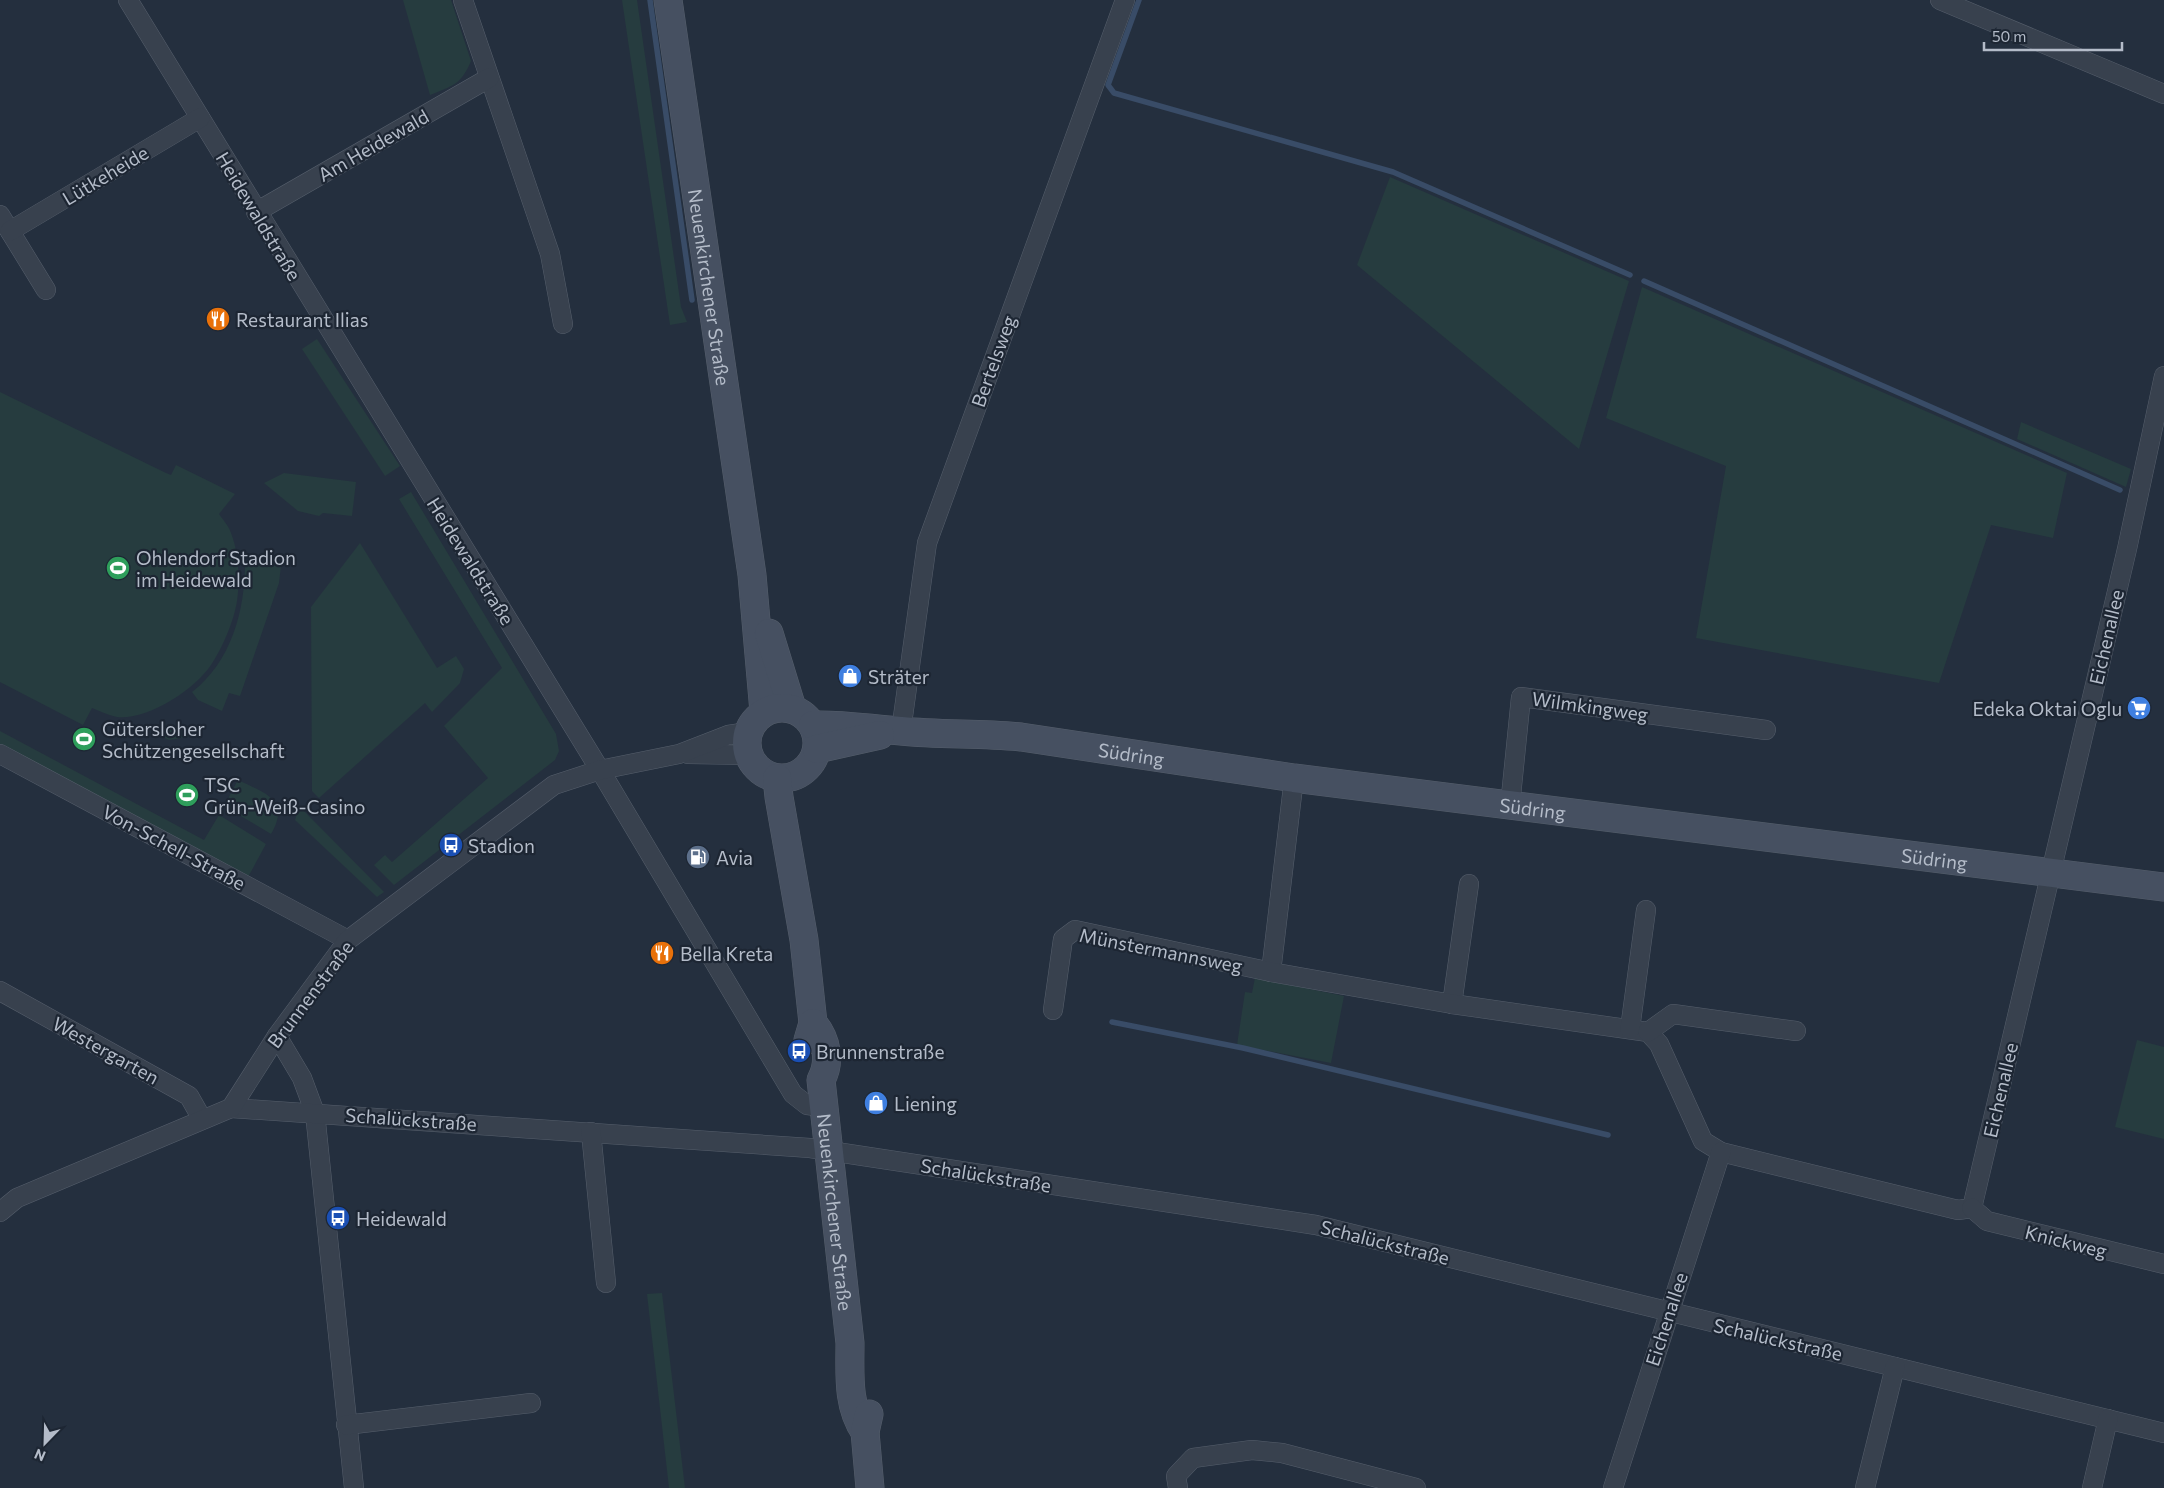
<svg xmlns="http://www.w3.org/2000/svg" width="2164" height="1488" font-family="Commissioner,sans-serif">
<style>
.green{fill:#263c3f}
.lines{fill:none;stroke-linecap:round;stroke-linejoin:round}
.stream{stroke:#394c67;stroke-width:5.5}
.street-casing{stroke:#565f6c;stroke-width:20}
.secondary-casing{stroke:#565f6c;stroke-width:29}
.street{stroke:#38414e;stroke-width:19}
.secondary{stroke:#465061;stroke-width:28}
.labels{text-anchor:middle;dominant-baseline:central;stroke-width:4.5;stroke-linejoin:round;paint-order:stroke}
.street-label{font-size:19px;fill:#b4bcc9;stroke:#1d2633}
.poi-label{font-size:19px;fill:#b4bcc9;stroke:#1d2633;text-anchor:start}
</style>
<rect width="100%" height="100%" fill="#242f3e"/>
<g class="green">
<path d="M403,0H451L471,61C461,85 452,86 430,95Z"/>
<polygon points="622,0 637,0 681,307 687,322 670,325"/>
<polygon points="1390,177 1629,281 1579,449 1357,265"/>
<polygon points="1642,287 2067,473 2053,538 1991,525 1939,683 1696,638 1726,466 1606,418"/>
<polygon points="317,339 400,466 385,476 302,349"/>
<path d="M0,392L166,473L171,475L176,465L235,494L219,514C223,520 229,526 231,533C239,553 240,581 237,601C234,621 222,649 211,665C194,690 148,720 117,717C108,715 100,711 92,708L83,725L0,682Z"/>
<polygon points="2021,422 2131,469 2126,487 2017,439"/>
<polygon points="284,473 356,482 352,516 323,513 319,516 298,511 264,483"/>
<polygon points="411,492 556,734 559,751 555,760 394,885 374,865 385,855 392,862 488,778 444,726 502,668 399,499"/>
<polygon points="360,543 437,668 456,656 464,669 460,683 432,712 425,703 319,798 312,791 311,607"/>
<path d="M245,563L281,566L279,583L240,696L229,693L222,711L198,700L192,692C231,662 245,611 245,563Z"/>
<polygon points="184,726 202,735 169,740 152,732"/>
<polygon points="0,731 204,840 219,815 266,844 247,879 0,747"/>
<path d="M238,780C265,793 291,800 271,834L224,806Z"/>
<polygon points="299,806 384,892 377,897 295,820"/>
<polygon points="1255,978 1344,996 1331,1063 1237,1045 1245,992 1252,993"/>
<polygon points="2137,1040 2164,1047 2164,1139 2115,1127"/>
<polygon points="662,1293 685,1488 669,1488 647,1294"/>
</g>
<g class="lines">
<g class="stream">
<polyline points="650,0 692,300"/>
<polyline points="1139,0 1108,85 1114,93 1393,172 1630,275"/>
<polyline points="1644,281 2120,490"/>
<polyline points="1112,1022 1243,1048 1608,1135"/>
</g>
<g class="street-casing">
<g id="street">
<polyline points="128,0 600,770 793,1094 807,1105 824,1107"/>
<polyline points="463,0 550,254 563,324"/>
<polyline points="1940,0 2164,94"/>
<polyline points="256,212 489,78"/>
<polyline points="0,215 46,290"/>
<polyline points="10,231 200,118"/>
<polyline points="901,731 927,543 1125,0"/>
<polyline points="0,754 348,940"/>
<polyline points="688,754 749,755"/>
<polyline points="1510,806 1521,697 1766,730"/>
<polyline points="1271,972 1294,778"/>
<polyline points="0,991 189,1096 202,1119"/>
<polyline points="1452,1004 1469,884"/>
<polyline points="1053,1010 1063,939 1075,930 1271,972 1452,1004 1648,1032 1659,1044 1703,1141 1721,1152 1958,1210 1972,1208"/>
<polyline points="1630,1029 1646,910"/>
<polyline points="1648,1032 1673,1014 1796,1031"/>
<polyline points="277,1036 302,1078 315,1113 354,1488"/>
<polyline points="231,1108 810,1148 1316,1225 2164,1433"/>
<polyline points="591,1132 606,1283"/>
<polyline points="1972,1208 2127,549 2164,376"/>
<polyline points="1972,1208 1987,1221 2164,1264"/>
<polyline points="0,1212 17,1198 231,1108 277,1036 348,940 554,785 600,770 679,754 728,735 748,732"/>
<polyline points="346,1425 531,1403"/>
<polyline points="1178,1488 1176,1476 1193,1458 1252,1450 1282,1453 1416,1488"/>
<polyline points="1613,1488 1721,1152"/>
<polyline points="1865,1488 1895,1367"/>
<polyline points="2092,1488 2108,1419"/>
</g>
</g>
<g class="secondary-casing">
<g id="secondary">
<path id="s1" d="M668,0L752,575L764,712"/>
<polyline points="769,633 792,708"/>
<circle cx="782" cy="743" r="35"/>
<path id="s2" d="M813,725C843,724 871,729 901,731C941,735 981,733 1021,737L1294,778L2164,887"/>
<polyline points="817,749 880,735"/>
<polyline points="777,778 779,797 804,940 813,1023 808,1040"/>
<path id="s3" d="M813,1023C827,1039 831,1062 821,1080L850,1343C850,1374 847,1406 865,1432"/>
<polyline points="869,1414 865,1432 870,1488"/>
</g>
</g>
<use href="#street" class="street"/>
<use href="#secondary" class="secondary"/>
</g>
<defs>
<g id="restaurant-disc" transform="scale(1.25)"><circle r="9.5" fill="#e8710a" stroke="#1d2633"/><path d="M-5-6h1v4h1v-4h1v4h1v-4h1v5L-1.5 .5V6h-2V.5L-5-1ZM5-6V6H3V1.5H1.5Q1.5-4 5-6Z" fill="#fff"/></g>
<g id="stadium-disc" transform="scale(1.25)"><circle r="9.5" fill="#2e9e5b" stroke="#1d2633"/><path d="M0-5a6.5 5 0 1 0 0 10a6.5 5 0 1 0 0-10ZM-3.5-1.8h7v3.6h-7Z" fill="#fff"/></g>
<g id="shop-disc" transform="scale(1.25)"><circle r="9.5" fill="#3f7fe0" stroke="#1d2633"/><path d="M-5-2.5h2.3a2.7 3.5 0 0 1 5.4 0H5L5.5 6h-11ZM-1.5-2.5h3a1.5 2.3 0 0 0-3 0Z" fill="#fff"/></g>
<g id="supermarket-disc" transform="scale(1.25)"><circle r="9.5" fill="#3f7fe0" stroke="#1d2633"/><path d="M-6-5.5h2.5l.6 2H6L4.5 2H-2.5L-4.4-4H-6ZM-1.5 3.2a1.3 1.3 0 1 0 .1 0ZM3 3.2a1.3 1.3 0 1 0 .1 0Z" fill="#fff"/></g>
<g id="bus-disc" transform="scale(1.25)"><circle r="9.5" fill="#1a4fb4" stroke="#1d2633"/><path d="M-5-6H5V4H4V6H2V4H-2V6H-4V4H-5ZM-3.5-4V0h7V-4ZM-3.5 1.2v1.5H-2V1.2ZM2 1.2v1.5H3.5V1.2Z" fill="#fff"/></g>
<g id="fuel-disc" transform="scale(1.25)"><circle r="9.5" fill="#5c6f8a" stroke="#1d2633"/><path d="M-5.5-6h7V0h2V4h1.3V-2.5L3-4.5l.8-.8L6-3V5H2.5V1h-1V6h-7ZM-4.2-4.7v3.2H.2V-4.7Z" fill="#fff"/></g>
</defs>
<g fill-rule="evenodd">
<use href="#restaurant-disc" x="218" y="319"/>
<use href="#stadium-disc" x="118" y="568"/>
<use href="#shop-disc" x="850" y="676"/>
<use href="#supermarket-disc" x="2139" y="708"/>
<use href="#stadium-disc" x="84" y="739"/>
<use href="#stadium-disc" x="187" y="795"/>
<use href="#bus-disc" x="451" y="845"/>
<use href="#fuel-disc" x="698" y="857"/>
<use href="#restaurant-disc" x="662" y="953"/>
<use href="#bus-disc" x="799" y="1051"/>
<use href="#shop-disc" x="876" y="1103"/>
<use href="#bus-disc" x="338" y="1218"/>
</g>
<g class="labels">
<g class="street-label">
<text transform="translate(373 145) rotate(-30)">Am Heidewald</text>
<text transform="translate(105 175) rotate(-31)">Lütkeheide</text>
<text transform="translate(259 216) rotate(59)">Heidewaldstraße</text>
<text stroke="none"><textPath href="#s1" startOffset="290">Neuenkirchener Straße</textPath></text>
<text transform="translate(993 361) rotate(-70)">Bertelsweg</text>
<text transform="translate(471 561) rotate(58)">Heidewaldstraße</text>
<text transform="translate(2106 637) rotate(-77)">Eichenallee</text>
<text transform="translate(1590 706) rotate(8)">Wilmkingweg</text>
<text stroke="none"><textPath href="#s2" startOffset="320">Südring</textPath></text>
<text stroke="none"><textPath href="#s2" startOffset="725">Südring</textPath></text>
<text transform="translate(174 847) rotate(28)">Von-Schell-Straße</text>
<text stroke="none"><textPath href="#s2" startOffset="1130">Südring</textPath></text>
<text transform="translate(1161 950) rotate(11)">Münstermannsweg</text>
<text transform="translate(310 994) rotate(-53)">Brunnenstraße</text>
<text transform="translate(106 1050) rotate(29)">Westergarten</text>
<text transform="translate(2000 1090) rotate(-77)">Eichenallee</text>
<text transform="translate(411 1119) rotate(4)">Schalückstraße</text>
<text transform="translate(986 1175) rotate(9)">Schalückstraße</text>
<text stroke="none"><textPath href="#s3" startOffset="194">Neuenkirchener Straße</textPath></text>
<text transform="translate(2066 1241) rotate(14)">Knickweg</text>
<text transform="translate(1385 1242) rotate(14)">Schalückstraße</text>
<text transform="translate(1666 1319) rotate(-72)">Eichenallee</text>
<text transform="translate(1778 1339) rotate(13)">Schalückstraße</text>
</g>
<g class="poi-label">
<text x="236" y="319">Restaurant Ilias</text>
<text x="136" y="557">Ohlendorf Stadion<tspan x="136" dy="22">im Heidewald</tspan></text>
<text x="868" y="676">Sträter</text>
<text x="2122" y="708" text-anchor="end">Edeka Oktai Oglu</text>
<text x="102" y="728">Gütersloher<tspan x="102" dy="22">Schützengesellschaft</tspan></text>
<text x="204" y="784">TSC<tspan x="204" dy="22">Grün-Weiß-Casino</tspan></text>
<text x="468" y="845">Stadion</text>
<text x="716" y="857">Avia</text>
<text x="680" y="953">Bella Kreta</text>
<text x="816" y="1051">Brunnenstraße</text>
<text x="894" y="1103">Liening</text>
<text x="356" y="1218">Heidewald</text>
</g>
</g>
<g transform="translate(45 1443) rotate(203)" stroke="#1d2633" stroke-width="4" paint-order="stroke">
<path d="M0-4L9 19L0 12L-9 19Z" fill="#b4bcc9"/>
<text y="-8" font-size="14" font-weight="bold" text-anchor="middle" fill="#b4bcc9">N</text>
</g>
<path d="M1984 42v8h138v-8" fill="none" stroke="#b4bcc9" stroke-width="2.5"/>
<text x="1992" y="42" font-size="15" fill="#b4bcc9" stroke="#1d2633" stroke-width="4" paint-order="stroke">50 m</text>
</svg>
